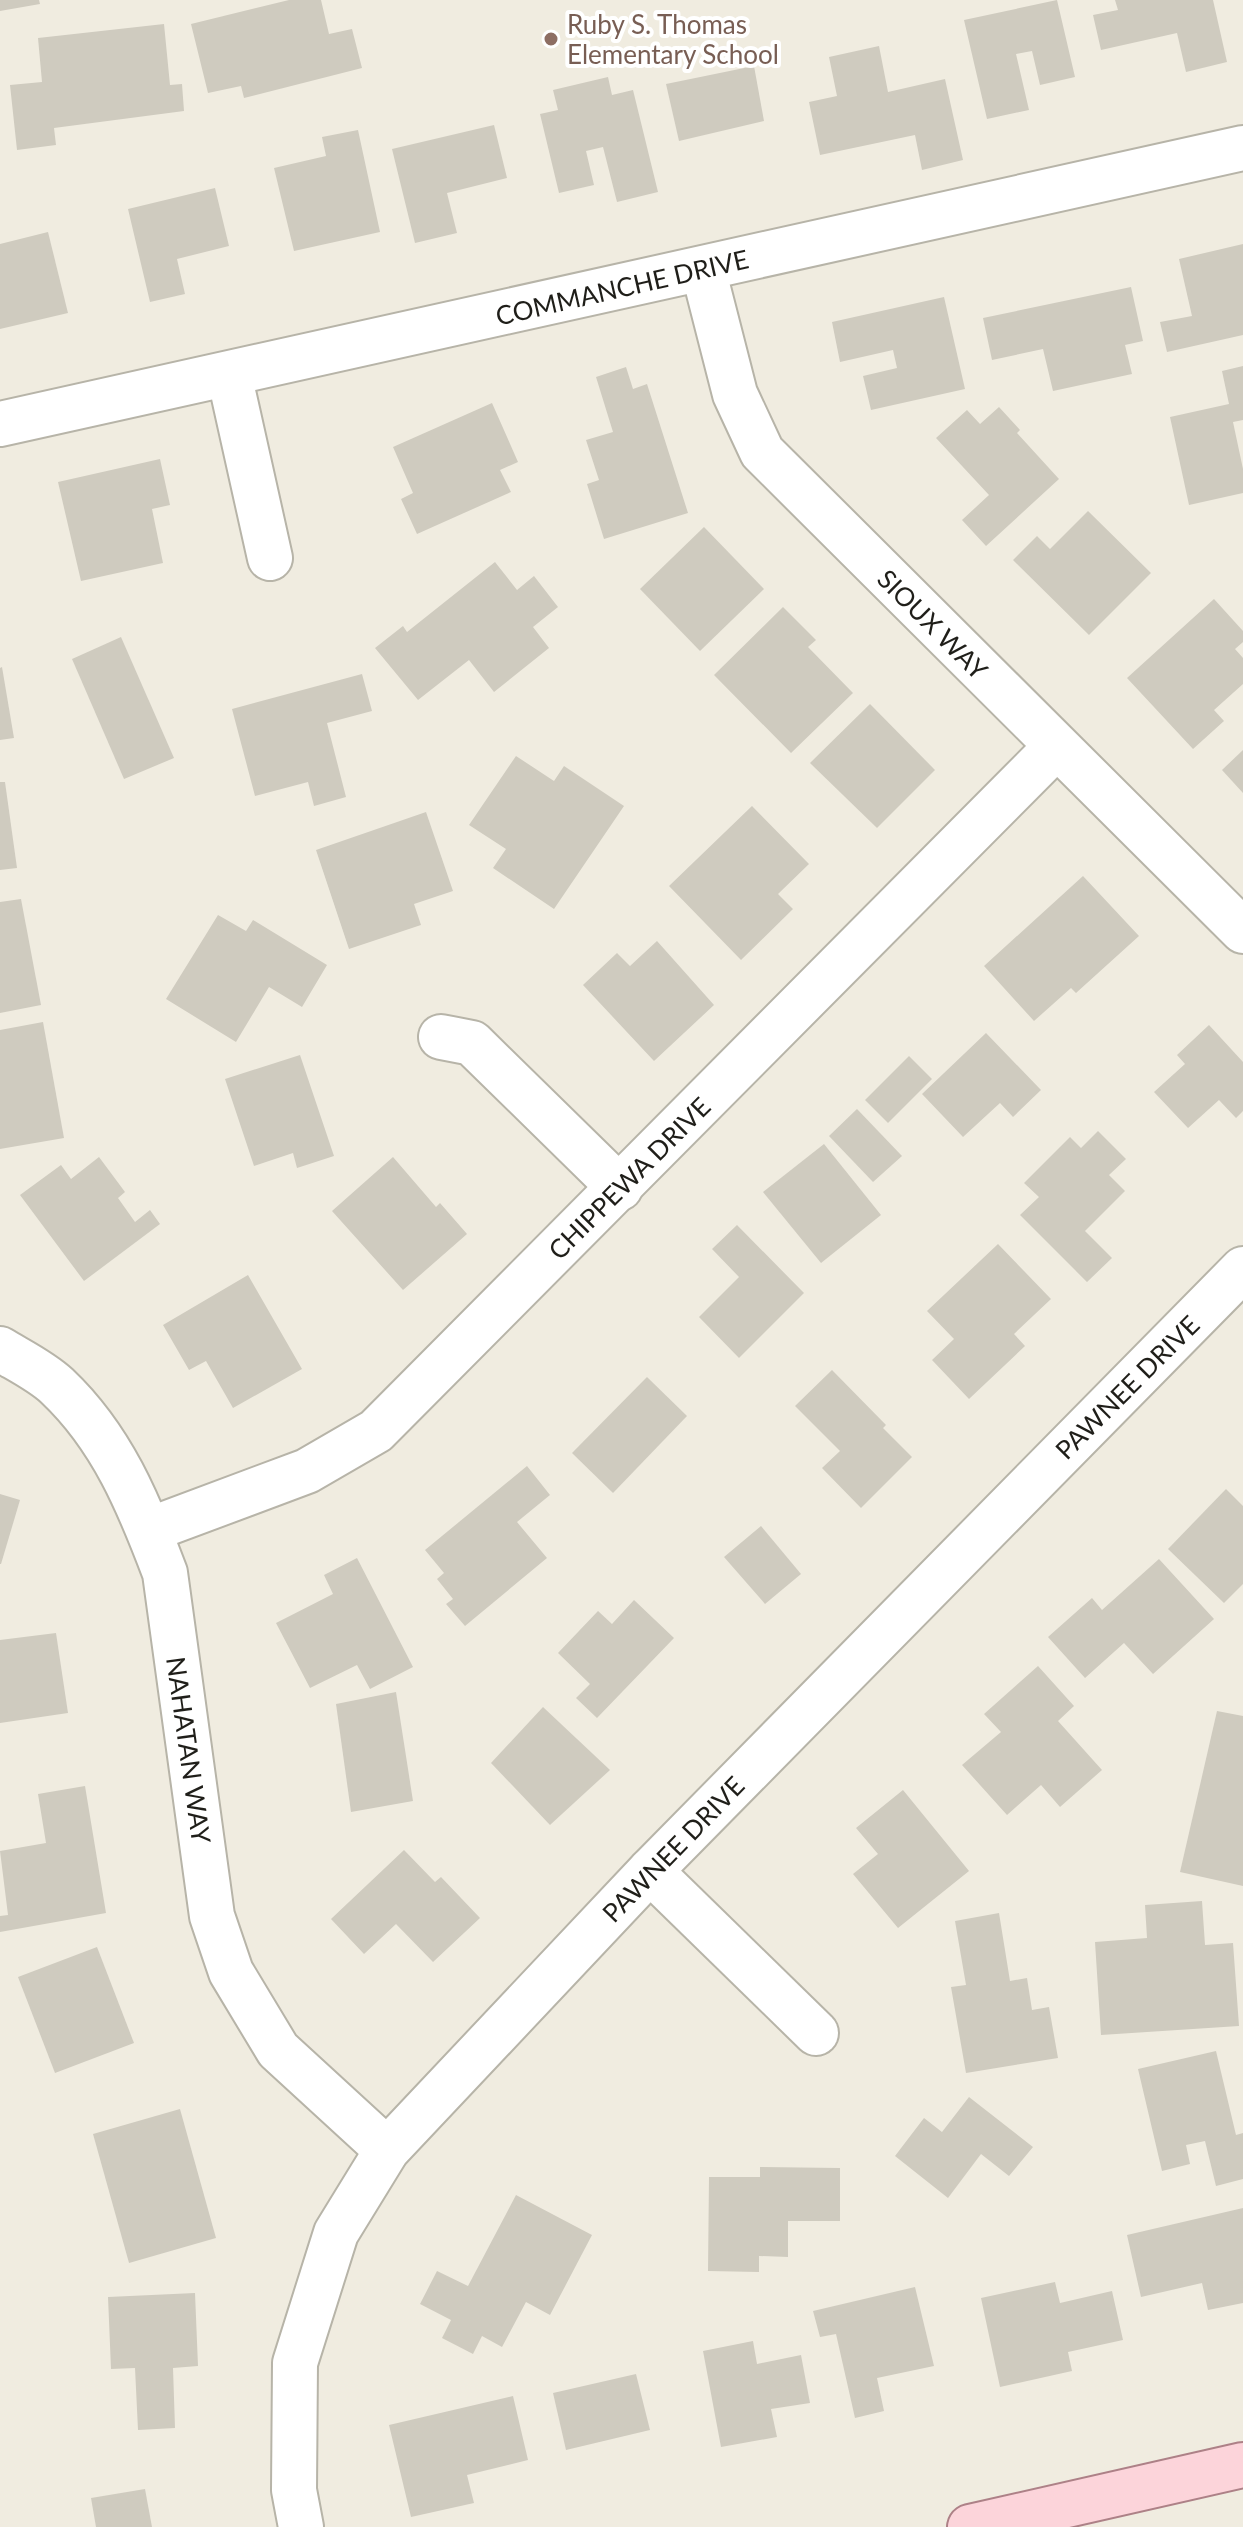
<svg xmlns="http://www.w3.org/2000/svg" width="1243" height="2527" font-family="Lato,sans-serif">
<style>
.building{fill:#cfcbbf}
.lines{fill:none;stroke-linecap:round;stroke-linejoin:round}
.minor-casing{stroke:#b7b4a8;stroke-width:48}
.major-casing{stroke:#ad8187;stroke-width:48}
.minor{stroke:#fff;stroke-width:44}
.major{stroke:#fcd4da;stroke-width:44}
.education-dot{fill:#8d6e63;stroke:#fff;stroke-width:3}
.labels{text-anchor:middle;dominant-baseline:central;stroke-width:8;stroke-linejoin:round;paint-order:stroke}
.education-label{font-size:26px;fill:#785e54;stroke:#fff;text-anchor:start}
.street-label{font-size:26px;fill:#1f1e19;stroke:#fff}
</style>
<rect width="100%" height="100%" fill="#f0ece0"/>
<g class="building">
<polygon points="0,0 39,0 40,4 0,11"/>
<polygon points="289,0 321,0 329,34 352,29 362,68 244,98 241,86 208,93 191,24"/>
<polygon points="1057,0 1075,77 1040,85 1032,51 1016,54 1029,110 987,119 964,20"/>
<polygon points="1115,0 1213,0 1227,62 1186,72 1177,33 1101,50 1093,15 1118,10"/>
<polygon points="164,24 170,85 182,84 184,111 54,128 56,145 17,150 10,85 42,82 38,38"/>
<polygon points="879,46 888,92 945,79 963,160 922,170 915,135 820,155 809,102 837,96 829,57"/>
<polygon points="754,66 764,121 679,141 666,84"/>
<polygon points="608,77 612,95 633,90 658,192 617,202 603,147 586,151 594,185 559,193 540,114 558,110 553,90"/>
<polygon points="494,125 507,178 447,193 457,233 415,243 392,149"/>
<polygon points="358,130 380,232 294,251 274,168 326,156 322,137"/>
<polygon points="215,188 229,246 177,259 185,294 150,302 128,209"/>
<polygon points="48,232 68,313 0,329 0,244"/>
<polygon points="1243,244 1243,335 1167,352 1160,322 1192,316 1179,259"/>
<polygon points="1131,287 1143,341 1125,345 1132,374 1053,391 1043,349 992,360 983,318"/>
<polygon points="944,297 965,389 871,410 863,376 897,368 893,350 840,362 832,322"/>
<polygon points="1243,366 1243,420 1233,422 1243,469 1243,493 1189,505 1170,417 1229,404 1222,371"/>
<polygon points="626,367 633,389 647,384 688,513 604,539 587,484 599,480 586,440 613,432 596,377"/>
<polygon points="492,403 518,462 500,470 511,492 417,534 401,499 413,493 393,447"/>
<polygon points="999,407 1020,430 1017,433 1059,479 986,546 962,520 989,495 936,438 967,410 980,424"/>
<polygon points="160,459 170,505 152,509 163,563 81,581 58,482"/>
<polygon points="1088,511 1151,573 1089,635 1013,560 1037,536 1050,549"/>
<polygon points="704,527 764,589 700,651 640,589"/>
<polygon points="495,562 517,590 534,576 558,607 533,627 549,648 494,692 469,660 418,700 375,648 403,626 407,632"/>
<polygon points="1214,599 1243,631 1243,642 1235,649 1243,658 1243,684 1214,710 1224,721 1193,749 1127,678"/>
<polygon points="783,607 816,640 808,647 853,693 791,753 714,675"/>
<polygon points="121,637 174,758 124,779 72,659"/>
<polygon points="2,667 14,738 0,740 0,668"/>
<polygon points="362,674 372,711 327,723 346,797 314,806 308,782 255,796 232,709"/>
<polygon points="870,704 935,770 877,828 810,763"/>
<polygon points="1243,750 1243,793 1222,770"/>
<polygon points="516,756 554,781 564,766 624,806 554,909 493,868 506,849 469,825"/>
<polygon points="0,782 5,782 17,868 0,870"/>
<polygon points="752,806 809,864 778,894 793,909 741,960 669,886"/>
<polygon points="426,812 453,891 414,904 421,925 349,949 316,850"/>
<polygon points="1083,876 1139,936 1076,993 1071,988 1034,1021 984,966"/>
<polygon points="21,899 41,1005 0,1013 0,902"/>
<polygon points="218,915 246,931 253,920 327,965 302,1007 269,987 236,1042 166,999"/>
<polygon points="657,941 714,1005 654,1061 583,985 617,953 630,966"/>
<polygon points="43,1022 64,1138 0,1149 0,1030"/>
<polygon points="1209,1025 1243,1062 1243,1111 1236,1118 1219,1100 1188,1128 1154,1092 1185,1064 1177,1055"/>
<polygon points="986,1033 1041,1090 1013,1117 1000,1103 963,1137 922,1094"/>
<polygon points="300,1055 334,1156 297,1168 293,1153 254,1166 225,1079"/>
<polygon points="909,1056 932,1079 888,1123 865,1100"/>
<polygon points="857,1109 902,1156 873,1182 829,1136"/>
<polygon points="1098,1131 1126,1159 1109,1175 1125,1191 1085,1231 1112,1258 1087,1282 1020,1215 1039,1197 1024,1183 1070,1137 1081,1148"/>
<polygon points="824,1144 881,1215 821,1263 763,1192"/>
<polygon points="99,1157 125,1192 118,1198 135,1222 150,1210 160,1224 84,1281 20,1195 61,1165 71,1179"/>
<polygon points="393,1157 436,1207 440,1203 467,1234 403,1290 332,1211"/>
<polygon points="737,1225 804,1293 739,1358 699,1317 739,1277 712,1249"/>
<polygon points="998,1244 1051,1299 1014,1334 1025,1346 969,1399 932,1360 954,1339 927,1311"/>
<polygon points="248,1275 302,1369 233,1408 206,1361 189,1370 163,1325"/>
<polygon points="832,1370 886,1425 883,1428 912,1457 861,1508 822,1468 840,1451 795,1406"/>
<polygon points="647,1377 687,1416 613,1493 572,1453"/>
<polygon points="527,1466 550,1495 517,1522 547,1558 465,1626 446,1604 453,1599 437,1579 444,1573 425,1550"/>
<polygon points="1226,1489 1243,1506 1243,1584 1224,1603 1168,1549"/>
<polygon points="0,1494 20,1500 1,1564 0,1564"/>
<polygon points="761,1526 801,1574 765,1604 724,1557"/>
<polygon points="357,1558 413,1667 370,1689 357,1665 310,1688 276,1623 333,1594 324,1575"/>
<polygon points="1159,1559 1214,1619 1153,1674 1124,1643 1085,1678 1048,1637 1092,1598 1102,1610"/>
<polygon points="634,1600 674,1638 597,1718 576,1698 590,1684 558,1653 598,1611 612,1624"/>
<polygon points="56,1633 68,1713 0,1723 0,1640"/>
<polygon points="1038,1666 1074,1706 1058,1721 1102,1770 1060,1807 1041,1785 1007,1815 962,1765 1001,1732 984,1714"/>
<polygon points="396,1692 413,1801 351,1812 336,1704"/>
<polygon points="543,1707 610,1770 550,1825 491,1763"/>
<polygon points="1217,1711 1243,1716 1243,1886 1180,1872"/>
<polygon points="85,1786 106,1913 0,1932 0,1916 8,1915 0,1851 46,1843 38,1794"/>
<polygon points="903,1790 969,1871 898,1928 853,1874 878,1854 856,1828"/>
<polygon points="404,1850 435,1882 441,1877 480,1918 433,1962 396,1924 364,1954 331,1919"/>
<polygon points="1202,1901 1205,1945 1233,1943 1239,2026 1101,2035 1095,1942 1147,1938 1145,1905"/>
<polygon points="999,1913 1010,1981 1027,1978 1032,2010 1049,2007 1058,2058 966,2073 951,1987 966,1985 955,1921"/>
<polygon points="97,1947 134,2043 55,2073 18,1977"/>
<polygon points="1216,2051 1236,2135 1243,2133 1243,2179 1216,2186 1205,2141 1186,2145 1190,2164 1162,2171 1138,2069"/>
<polygon points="969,2097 1033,2147 1009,2176 981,2154 948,2198 895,2156 924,2118 942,2132"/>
<polygon points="180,2109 216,2238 129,2263 93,2134"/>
<polygon points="760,2167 840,2168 840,2221 788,2221 788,2257 759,2256 759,2272 708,2271 709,2177 760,2177"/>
<polygon points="516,2195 592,2235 550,2315 526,2302 502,2347 482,2336 473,2354 442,2338 451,2320 420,2304 437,2271 468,2286"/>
<polygon points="1243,2208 1243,2303 1208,2310 1202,2283 1141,2297 1127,2235"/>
<polygon points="1055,2282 1060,2303 1112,2291 1123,2340 1068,2352 1072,2371 1000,2387 981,2298"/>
<polygon points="915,2287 934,2366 877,2378 884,2411 855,2418 836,2334 820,2337 813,2311"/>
<polygon points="195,2293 198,2366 173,2368 175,2428 138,2430 135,2368 111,2369 108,2297"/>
<polygon points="753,2341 757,2364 801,2355 810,2403 771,2409 777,2437 721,2447 703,2351"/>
<polygon points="636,2374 650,2430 566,2450 553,2393"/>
<polygon points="513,2396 528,2460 467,2475 474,2503 411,2517 389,2425"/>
<polygon points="145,2489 152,2527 96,2527 91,2498"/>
</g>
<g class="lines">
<g class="minor-casing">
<g id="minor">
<polyline points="703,269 735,394 762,452 1243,931"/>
<polyline points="229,374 270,558"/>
<polyline points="0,424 1243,148"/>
<polyline points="441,1037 472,1043 620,1188"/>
<path d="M0,1349C18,1360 41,1371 57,1386C112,1438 139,1504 165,1573L212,1916L231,1972L278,2050L387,2150"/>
<polyline points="149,1530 307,1471 376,1431 1056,747"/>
<polyline points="650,1871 816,2033"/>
<polyline points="301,2527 294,2490 295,2363 336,2233 387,2150 650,1871 1243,1269"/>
</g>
</g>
<g class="major-casing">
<polyline id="major" points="970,2527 1243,2465"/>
</g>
<use href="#minor" class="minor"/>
<use href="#major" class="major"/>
</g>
<circle class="education-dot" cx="551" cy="39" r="8"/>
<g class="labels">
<g class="education-label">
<text x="567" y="24">Ruby S. Thomas<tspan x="567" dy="30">Elementary School</tspan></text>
</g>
<g class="street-label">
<text transform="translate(622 287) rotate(-13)">COMMANCHE DRIVE</text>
<text transform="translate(933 624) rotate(45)">SIOUX WAY</text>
<text transform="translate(629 1178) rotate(-45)">CHIPPEWA DRIVE</text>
<text transform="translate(1127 1387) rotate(-45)">PAWNEE DRIVE</text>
<text transform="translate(189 1750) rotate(82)">NAHATAN WAY</text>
<text transform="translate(673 1849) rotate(-46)">PAWNEE DRIVE</text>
</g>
</g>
</svg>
